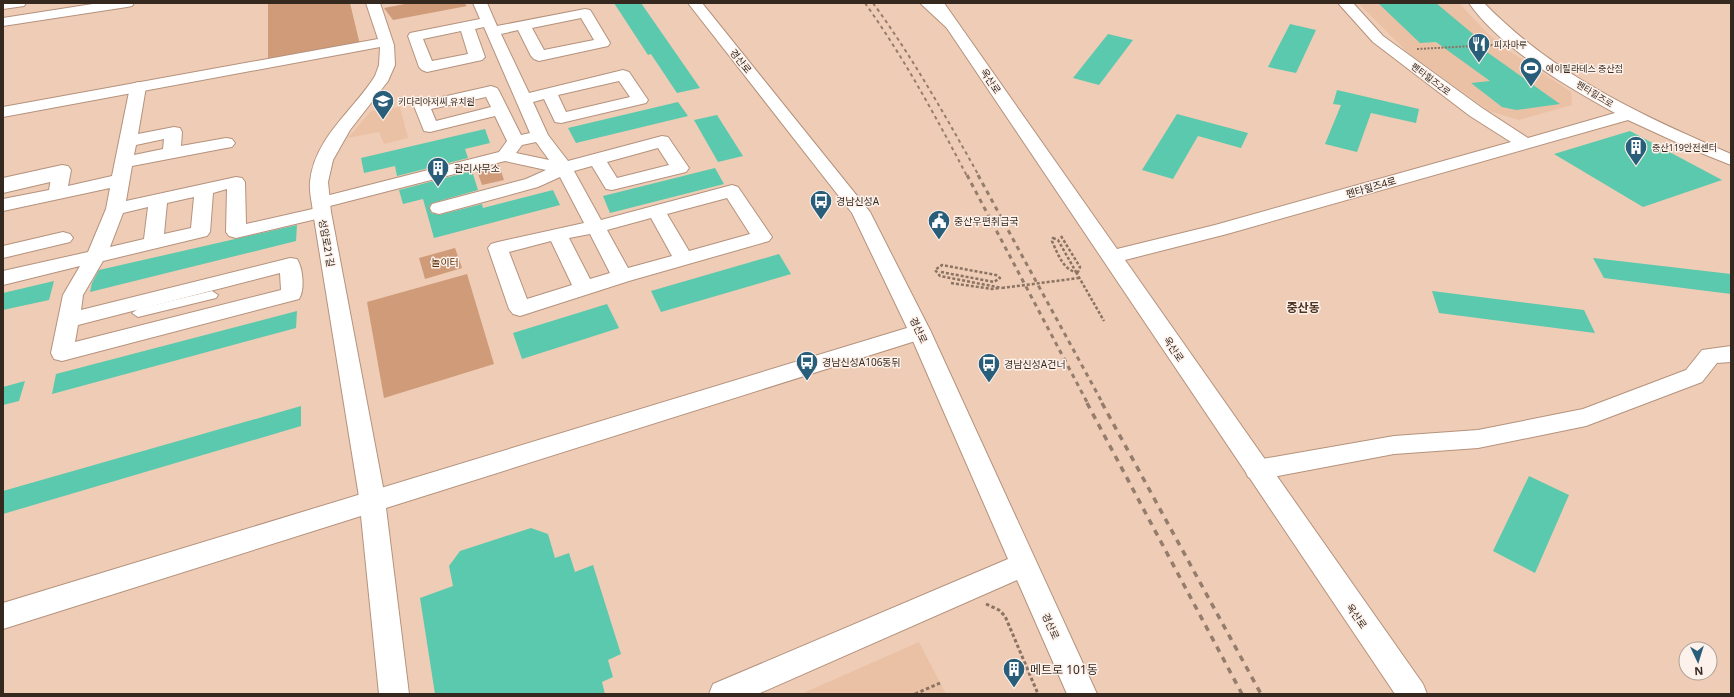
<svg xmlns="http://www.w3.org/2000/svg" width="1734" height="697" font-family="'Noto Sans','Noto Sans KR',sans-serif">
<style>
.built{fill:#ebc1a6}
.green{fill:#cf9b79}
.building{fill:#5ac9ad}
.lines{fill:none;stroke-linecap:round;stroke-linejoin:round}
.lane-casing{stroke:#b4927d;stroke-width:2}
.street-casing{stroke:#b4927d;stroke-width:2}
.secondary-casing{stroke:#b4927d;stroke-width:2}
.path-far2{stroke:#8a7363;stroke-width:2;stroke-dasharray:2 1.5;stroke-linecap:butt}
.path-far1{stroke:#8a7363;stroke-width:2.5;stroke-dasharray:3 2;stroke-linecap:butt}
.path{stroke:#8a7363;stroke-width:3;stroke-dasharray:3.5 2.5;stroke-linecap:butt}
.lane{fill:#fff;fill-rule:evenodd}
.street{fill:#fff;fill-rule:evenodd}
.secondary{fill:#fff;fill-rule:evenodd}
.rail-far2{stroke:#957d6d;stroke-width:2;stroke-dasharray:3.5 3.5;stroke-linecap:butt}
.rail-far1{stroke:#957d6d;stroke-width:3;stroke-dasharray:4.5 4.5;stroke-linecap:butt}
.rail{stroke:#957d6d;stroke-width:3.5;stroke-dasharray:6 6;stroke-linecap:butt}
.path-bridge{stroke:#8a7363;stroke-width:2.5;stroke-dasharray:3 2;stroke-linecap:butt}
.labels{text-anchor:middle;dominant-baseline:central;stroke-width:3;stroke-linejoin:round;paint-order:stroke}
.far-poi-label{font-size:9px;fill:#35281f;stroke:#fdf2eb;text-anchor:start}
.far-street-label{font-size:9px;fill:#35281f;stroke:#fdf2eb}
.street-label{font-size:10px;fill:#35281f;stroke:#fdf2eb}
.poi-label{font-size:10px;fill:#35281f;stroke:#fdf2eb;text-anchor:start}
.park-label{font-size:10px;fill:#5a2b02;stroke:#fdf2eb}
.quarter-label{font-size:12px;font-weight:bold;fill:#4d321f;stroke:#fdf2eb}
.near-poi-label{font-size:12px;fill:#35281f;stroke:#fdf2eb;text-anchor:start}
</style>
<rect width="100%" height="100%" fill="#efccb5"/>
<g class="built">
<polygon points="1358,3 1459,3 1488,34 1511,52 1571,92 1572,105 1519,120 1489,111 1407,52"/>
<polygon points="400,107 408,138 384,144 379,132 348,138 371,111"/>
<polygon points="919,642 946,694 801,694"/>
</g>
<g class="green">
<polygon points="268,3 350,3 361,49 268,67"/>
<polygon points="410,3 464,3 467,6 393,20 384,8"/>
<polygon points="499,165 504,180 482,185 477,171"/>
<polygon points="455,248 462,268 425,279 419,258"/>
<polygon points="467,274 494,364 384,398 367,302"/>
</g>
<g class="building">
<polygon points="614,3 641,3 700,88 677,93 651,54 648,55"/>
<polygon points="1378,3 1436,3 1479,39 1470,40 1560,104 1516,110 1502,107 1471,83 1490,81 1436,42 1420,43"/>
<polygon points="1290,24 1316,30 1296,73 1268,67"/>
<polygon points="1108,34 1133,40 1099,85 1073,78"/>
<polygon points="1337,90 1419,109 1416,123 1371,113 1357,152 1325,144 1341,105 1333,104"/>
<polygon points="678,102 688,116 576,143 568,128"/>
<polygon points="1177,114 1248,133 1241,148 1198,136 1173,179 1142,170"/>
<polygon points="717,115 743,156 718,162 694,120"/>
<polygon points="485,129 490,143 465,149 468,158 397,176 395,166 364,173 361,158"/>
<polygon points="1630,131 1722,180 1643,207 1554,154"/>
<polygon points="715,168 724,184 610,213 603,196"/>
<polygon points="472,171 478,190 432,203 429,207 431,213 439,215 482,204 483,208 553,190 560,205 434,238 423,199 403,204 399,190"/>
<polygon points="297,225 296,241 90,292 92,283 99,270"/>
<polygon points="779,254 791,274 661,312 651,291"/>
<polygon points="1593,258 1731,274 1731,294 1604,278"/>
<polygon points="54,281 49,300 3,310 3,293"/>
<polygon points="1432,291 1584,310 1595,333 1439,313"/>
<polygon points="607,304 619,328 522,359 513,333"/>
<polygon points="297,311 296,328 52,394 56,374"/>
<polygon points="25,381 19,401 3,405 3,387"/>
<polygon points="301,406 301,426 3,514 3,491"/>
<polygon points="1529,476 1569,495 1535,573 1493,551"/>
<polygon points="531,528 548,534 555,558 569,553 575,572 593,565 621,654 608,660 613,677 602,682 605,694 435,694 420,598 453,586 449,566 460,551"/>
</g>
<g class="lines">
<g class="lane-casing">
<g id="lane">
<polygon points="60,174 65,177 63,179 3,193 3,187"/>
<polygon points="212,291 218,295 216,298 138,317 132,313 138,309"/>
</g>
</g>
<g class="street-casing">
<g id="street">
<polygon points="3,3 26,3 24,6 3,9"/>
<polygon points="99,3 134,3 132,6 127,7 3,26 3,18"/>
<path d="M473,3H487L497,26L585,9L590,10L592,13L610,43L608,46L539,61L534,59L531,56L518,30L501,34L529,93L623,70L629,72L648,100L646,103L561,123L555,122L544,99L533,102L548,135L568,161L662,136L668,137L689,168L686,172L612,190L606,189L592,166L574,171L601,220L732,185L738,187L772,237L769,241L629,281L520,316L513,314L509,309L488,248L491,244L498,242L584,223L560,177L538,187L439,214L432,212L430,208L432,204L526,179L546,170L505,161L326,207L331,212L329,216L236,238L229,236L226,232L227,189L213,193L210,232L207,236L103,261L83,295L81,310L290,258L297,259C303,268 305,290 299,299L62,361L54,359L51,353L63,295L80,266L3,285V271L88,252L106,209L110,188L3,211V199L49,190L51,178L3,188V178L62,165L68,166L71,170L68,186L112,176L130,87L132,84L138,82L144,84L146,87L138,134L174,127L180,128L182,132L181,146L226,138L232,139L235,143L232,147L226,148L132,166L126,201L236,177L242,178L245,182L246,224L317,208L312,203L314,199L499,152L507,141L495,116L430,132L424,131L414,106L416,103L491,86L497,88L499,91L521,135L530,133L484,27L475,29L485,57L482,60L427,72L422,70L419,67L408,36L410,33L480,19ZM581,18L594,40L544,50L532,28ZM461,31L468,54L432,61L423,39ZM619,81L630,97L566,112L558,95ZM486,97L491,107L436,121L431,109ZM164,139L163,149L134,155L136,145ZM536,142L549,160L516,153L522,145ZM658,148L669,165L617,178L607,162ZM194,197L191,228L164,234L167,203ZM727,198L750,234L689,251L667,214ZM148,207L144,239L110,247L123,213ZM651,218L672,256L628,268L607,230ZM590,234L610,273L590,279L569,238ZM551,241L572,285L527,299L509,252ZM280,273L281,290L75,342L78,325Z"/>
<polygon points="920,3 935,3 960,26 958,29 948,29"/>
<polygon points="63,232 70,234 73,238 70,242 3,258 3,246"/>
<polygon points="920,324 928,327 931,332 928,337 386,508 409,694 379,694 361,516 3,629 3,603"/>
<polygon points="1731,346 1731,362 1717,363 1702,382 1586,426 1478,448 1394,454 1257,480 1248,477 1245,470 1248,463 1257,460 1394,436 1478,430 1583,409 1686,370 1702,350"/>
</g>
</g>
<g class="secondary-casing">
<g id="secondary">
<path d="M366,3H380L394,45L395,65L388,81L350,130L333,160L328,182L331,212L386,503L382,510L373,514L364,510L360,503L313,212C312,202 309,192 310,182C314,138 354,110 375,76L379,65L380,47L3,117V107L378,39Z"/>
<polygon points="688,3 702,3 870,212 931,332 1097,694 1067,694 1017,580 758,694 709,694 713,684 1008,559 909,332 852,213"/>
<path d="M930,3H944L1117,249L1215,225L1511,142L1470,116L1373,42L1338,3H1353L1383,36L1482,108L1528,138L1615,113C1568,87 1500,48 1469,3H1484C1554,75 1640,115 1731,154V165L1691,149L1628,120L1227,234L1125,260L1423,684L1427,694H1395Z"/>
</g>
</g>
<polyline class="path-far2" points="1417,49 1493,45"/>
<g class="path-far1">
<polyline points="1061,236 1080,267 1078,272 1076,272"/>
<path d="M1053,238L1058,240L1076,272C1063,270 1057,252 1052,241Z"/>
<polyline points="941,272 994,282 1000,278 996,275 942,265 935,270 940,276 1002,288"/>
<polyline points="1076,272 1104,321"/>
<polyline points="951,283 992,289 1000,288"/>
</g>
<g class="path">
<polyline points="986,604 999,610 1005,616 1038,694"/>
<polyline points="915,694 940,683"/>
</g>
<use href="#lane" class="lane"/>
<use href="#street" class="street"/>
<use href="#secondary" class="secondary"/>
<g class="rail-far2">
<path d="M865,3C904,58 936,117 967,176"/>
<path d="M873,3C913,58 946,117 979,176"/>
</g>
<g class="rail-far1">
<polyline points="967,175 1088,404"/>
<polyline points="978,175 1103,404"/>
</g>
<g class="rail">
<polyline points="1087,403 1242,694"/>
<polyline points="1102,403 1261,694"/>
</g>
<polyline class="path-bridge" points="1002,288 1079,278"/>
</g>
<defs>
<g id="restaurant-pin" transform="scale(1.15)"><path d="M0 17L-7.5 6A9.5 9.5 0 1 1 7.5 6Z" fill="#295e7a" stroke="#fdf2eb"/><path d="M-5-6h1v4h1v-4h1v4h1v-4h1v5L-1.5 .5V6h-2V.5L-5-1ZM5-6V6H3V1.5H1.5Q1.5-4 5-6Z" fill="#fff"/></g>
<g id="stadium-pin" transform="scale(1.15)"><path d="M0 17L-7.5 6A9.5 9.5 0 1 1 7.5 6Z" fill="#295e7a" stroke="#fdf2eb"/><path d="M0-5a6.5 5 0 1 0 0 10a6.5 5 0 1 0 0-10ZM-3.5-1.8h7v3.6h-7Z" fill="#fff"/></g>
<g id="school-pin" transform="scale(1.15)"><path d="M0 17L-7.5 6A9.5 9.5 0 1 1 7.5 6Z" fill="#295e7a" stroke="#fdf2eb"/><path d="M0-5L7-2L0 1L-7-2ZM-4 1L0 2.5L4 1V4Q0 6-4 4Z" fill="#fff"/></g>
<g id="building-pin" transform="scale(1.15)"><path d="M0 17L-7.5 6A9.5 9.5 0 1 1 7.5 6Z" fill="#295e7a" stroke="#fdf2eb"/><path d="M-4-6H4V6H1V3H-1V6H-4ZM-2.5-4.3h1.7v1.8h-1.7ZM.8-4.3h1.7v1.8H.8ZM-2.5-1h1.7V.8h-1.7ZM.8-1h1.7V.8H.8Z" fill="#fff"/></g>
<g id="bus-pin" transform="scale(1.15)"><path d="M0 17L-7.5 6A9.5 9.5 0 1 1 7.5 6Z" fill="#295e7a" stroke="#fdf2eb"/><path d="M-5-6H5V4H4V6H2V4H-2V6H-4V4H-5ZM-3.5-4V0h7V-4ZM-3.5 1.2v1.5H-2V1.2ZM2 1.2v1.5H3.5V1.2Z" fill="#fff"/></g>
<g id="civic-pin" transform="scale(1.15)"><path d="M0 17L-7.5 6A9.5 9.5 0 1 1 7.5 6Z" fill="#295e7a" stroke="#fdf2eb"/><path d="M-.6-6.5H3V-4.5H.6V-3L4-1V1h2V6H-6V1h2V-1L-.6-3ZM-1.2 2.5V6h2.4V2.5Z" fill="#fff"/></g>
</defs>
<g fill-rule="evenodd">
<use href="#restaurant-pin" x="1479" y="44"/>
<use href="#stadium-pin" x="1531" y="68"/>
<use href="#school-pin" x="383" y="101"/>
<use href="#building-pin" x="1636" y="147"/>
<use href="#building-pin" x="438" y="168"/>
<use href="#bus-pin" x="821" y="201"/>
<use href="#civic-pin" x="939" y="221"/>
<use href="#bus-pin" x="807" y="362"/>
<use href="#bus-pin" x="989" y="364"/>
<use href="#building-pin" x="1014" y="669"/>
</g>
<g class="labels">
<g class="far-poi-label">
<text x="1494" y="44">피자마루</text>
<text x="1546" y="68">에이필라테스 중산점</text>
<text x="398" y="101">키다리아저씨 유치원</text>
<text x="1652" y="147">중산119안전센터</text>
</g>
<g class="far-street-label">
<text transform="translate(1431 79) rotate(37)">펜타힐즈2로</text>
<text transform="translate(1595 94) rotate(31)">펜타힐즈로</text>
</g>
<g class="street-label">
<text transform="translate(741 61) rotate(51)">경산로</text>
<text transform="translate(991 81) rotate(56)">옥산로</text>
<text transform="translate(1371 187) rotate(-16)">펜타힐즈4로</text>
<text transform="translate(327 243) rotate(80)">성암로21길</text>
<text transform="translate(919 330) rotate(65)">경산로</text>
<text transform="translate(1174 349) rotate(56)">옥산로</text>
<text transform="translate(1357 616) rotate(55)">옥산로</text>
<text transform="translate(1051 626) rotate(66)">경산로</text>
</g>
<g class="poi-label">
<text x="454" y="168">관리사무소</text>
<text x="836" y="201">경남신성A</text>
<text x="954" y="221">중산우편취급국</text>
<text x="822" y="362">경남신성A106동뒤</text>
<text x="1004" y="364">경남신성A건너</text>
</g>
<g class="park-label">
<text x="445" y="262">놀이터</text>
</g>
<g class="quarter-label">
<text x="1303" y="307">중산동</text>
</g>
<g class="near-poi-label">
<text x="1030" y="669">메트로 101동</text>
</g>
</g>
<rect width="1734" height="697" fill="none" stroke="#35281f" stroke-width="8"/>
<g transform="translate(1698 661) rotate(176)"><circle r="19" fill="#fdf2eb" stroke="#ada199"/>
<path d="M0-3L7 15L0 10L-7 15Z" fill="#295e7a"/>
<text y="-6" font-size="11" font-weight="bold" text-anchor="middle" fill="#35281f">N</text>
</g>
</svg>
